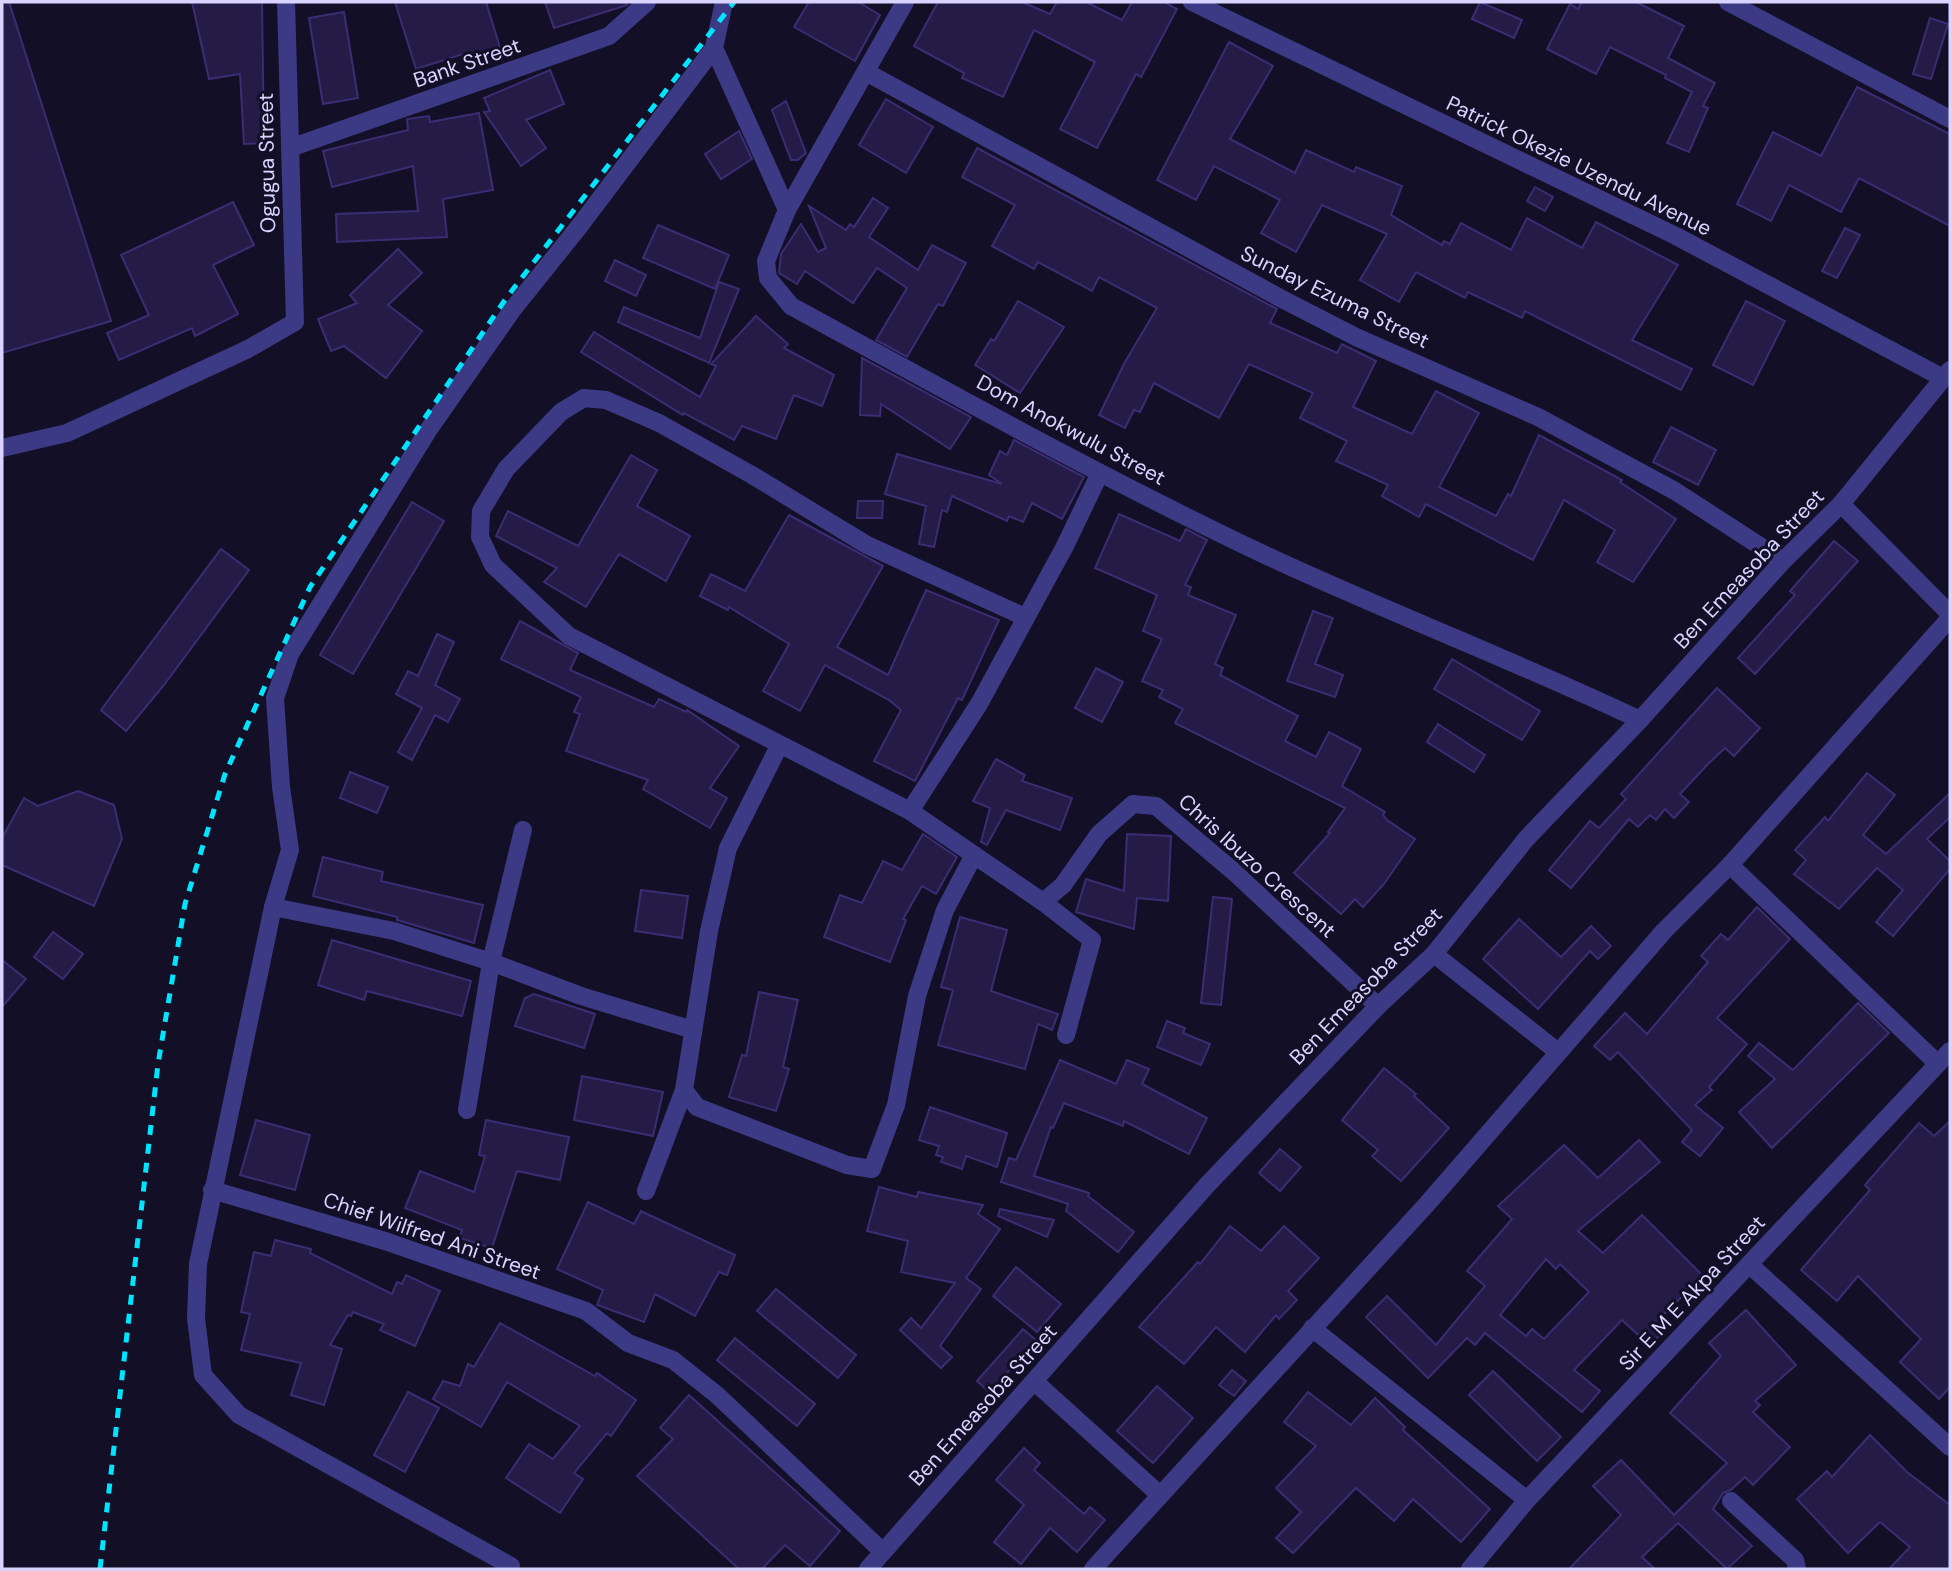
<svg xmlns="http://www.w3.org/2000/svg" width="1952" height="1571" font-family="'DM Sans',sans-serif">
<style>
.building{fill:#241b47;stroke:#3b2d73;stroke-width:2;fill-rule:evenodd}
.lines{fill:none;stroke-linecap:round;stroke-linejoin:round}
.minor{stroke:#3d3a85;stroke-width:18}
.rail{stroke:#00e5ff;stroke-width:5;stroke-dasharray:10 9;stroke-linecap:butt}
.labels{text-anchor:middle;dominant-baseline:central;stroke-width:6;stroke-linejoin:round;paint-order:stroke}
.street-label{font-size:21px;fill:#d9d4ff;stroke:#130f26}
</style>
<rect width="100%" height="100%" fill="#130f26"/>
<g class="building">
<polygon points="2,2 9,2 111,321 2,353"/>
<polygon points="192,2 262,2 264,143 244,144 240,74 209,79"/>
<polygon points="395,2 486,2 502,54 467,65 463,54 416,69"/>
<polygon points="545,2 626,2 627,5 554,28"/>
<polygon points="809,2 858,2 880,15 855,61 794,27"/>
<polygon points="938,2 1022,2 1050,14 1057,2 1086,2 1122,20 1132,2 1164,2 1177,9 1141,77 1136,74 1097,148 1060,129 1095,62 1034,30 1003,97 962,78 964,73 914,46"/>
<polygon points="1480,2 1522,20 1514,38 1472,19"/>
<polygon points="1582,2 1636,2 1684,26 1668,58 1715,83 1703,106 1708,108 1689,152 1667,143 1692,92 1665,78 1666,75 1610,47 1596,74 1547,49 1570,4 1578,9"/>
<polygon points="344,12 358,98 323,104 309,18"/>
<polygon points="1930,18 1948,24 1931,79 1913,74"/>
<polygon points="1229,42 1273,66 1230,139 1295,173 1306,150 1354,172 1356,167 1402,186 1391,215 1442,245 1444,241 1450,244 1461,223 1511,250 1527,218 1582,248 1596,222 1678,265 1632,340 1692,369 1681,390 1525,311 1522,318 1468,292 1465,298 1416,272 1399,302 1360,280 1387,234 1322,205 1296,252 1261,233 1280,200 1214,166 1196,200 1157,180"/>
<polygon points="550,70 564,104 526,120 546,148 521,166 484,112 490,111 484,98"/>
<polygon points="1857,87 1950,134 1950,226 1859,178 1841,212 1789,185 1771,221 1737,204 1773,132 1821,156"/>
<polygon points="886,99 933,127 906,173 859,145"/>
<polygon points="786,101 806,153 798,160 791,160 772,110"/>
<polygon points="479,113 493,190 443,199 447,237 337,242 336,214 418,211 413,166 332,187 323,151 408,130 407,119 429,116 430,122"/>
<polygon points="739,131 752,159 721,179 705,154"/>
<polygon points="977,148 1277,309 1270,323 1337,353 1342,344 1376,361 1353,407 1412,434 1436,391 1479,413 1439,487 1496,516 1508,494 1511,496 1539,435 1622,480 1620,482 1676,519 1633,582 1597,562 1615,530 1564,500 1533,560 1426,504 1419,517 1382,496 1388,485 1336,461 1347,441 1300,418 1313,393 1249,364 1219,418 1154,383 1140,412 1134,410 1125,428 1099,415 1125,362 1157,308 1099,277 1092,291 1038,262 1034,269 992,246 1015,205 962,177"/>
<polygon points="1535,187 1553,197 1545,211 1527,201"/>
<polygon points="873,198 888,208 869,237 918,270 932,245 966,263 943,306 938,304 907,357 876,340 907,288 877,268 853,303 805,271 797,284 779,273 781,254 801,224 818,252 826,248 809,206 846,230 850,224 854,227"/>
<polygon points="233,202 254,245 213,265 238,314 195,336 192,328 119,360 107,333 149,315 121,255"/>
<polygon points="658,225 729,255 715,289 643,258"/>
<polygon points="1845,228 1860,235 1837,278 1822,271"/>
<polygon points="398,249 422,273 388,305 422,331 386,378 344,346 331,351 318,319 357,303 350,295"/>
<polygon points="615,260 646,275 636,296 605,281"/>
<polygon points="719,282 739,289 709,363 618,322 624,307 700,338"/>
<polygon points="1018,301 1064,327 1020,393 975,365 991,339 994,341"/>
<polygon points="1746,301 1785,321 1753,385 1713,365"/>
<polygon points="756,316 788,344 784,348 834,375 822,406 794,395 776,439 742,426 734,440 684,413 683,415 581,352 594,332 700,397 716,366 711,364"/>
<polygon points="862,358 971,417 950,449 881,404 880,416 860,415"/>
<polygon points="1671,427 1716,450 1698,485 1653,462"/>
<polygon points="1014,440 1084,477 1062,519 1032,503 1023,522 1009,516 1007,521 952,496 947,512 942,510 934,547 919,544 926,506 885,494 897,454 1002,484 989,475 1000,451 1007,455"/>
<polygon points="631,455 657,470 637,506 690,536 666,581 619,554 586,607 544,582 557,568 496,536 508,511 578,546"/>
<polygon points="858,501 883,501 882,518 857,518"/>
<polygon points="412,502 444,521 353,674 320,655"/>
<polygon points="1119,514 1180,541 1186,529 1207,540 1185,585 1191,587 1188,595 1236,615 1215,664 1223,668 1220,675 1298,716 1285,741 1316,757 1329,732 1361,749 1342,786 1385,812 1383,815 1387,820 1415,839 1384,884 1363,907 1355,899 1341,914 1294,873 1330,833 1328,832 1345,808 1175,723 1183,709 1159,697 1163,690 1142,681 1162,639 1143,631 1157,595 1095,568"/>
<polygon points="789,515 883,566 837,647 888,675 926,590 999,620 962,700 958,698 915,781 874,761 901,710 889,700 825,665 800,711 763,691 789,644 729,607 728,610 700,596 711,574 745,591"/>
<polygon points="1834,541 1858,561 1755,674 1738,658 1795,595 1790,591"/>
<polygon points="221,549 249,570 164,685 126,731 101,710"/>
<polygon points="1313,611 1333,618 1315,664 1343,675 1335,697 1287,681"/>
<polygon points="520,621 578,653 570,670 654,707 659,699 686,712 687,710 739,746 710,788 727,798 710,828 643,789 648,780 566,751 580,714 574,712 581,697 501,659"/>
<polygon points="437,634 454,642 435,685 460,699 448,722 435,715 412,760 398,752 422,708 396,694 408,671 418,676"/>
<polygon points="1452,659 1540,711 1522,740 1434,689"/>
<polygon points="1096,668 1123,682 1102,722 1075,708"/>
<polygon points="1717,688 1760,728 1734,756 1725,748 1708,764 1680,794 1689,802 1674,818 1665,809 1656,820 1650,815 1638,827 1629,819 1571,888 1549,870 1590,821 1599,828 1626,799 1621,794"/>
<polygon points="1438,724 1485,755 1474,772 1427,742"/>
<polygon points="996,759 1025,775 1022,781 1072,798 1060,830 1006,810 987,845 981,842 990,808 973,801"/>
<polygon points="350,772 388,787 377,813 340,798"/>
<polygon points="1867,773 1895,795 1863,835 1886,854 1950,793 1950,817 1927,839 1950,861 1950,869 1893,936 1876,922 1903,890 1877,868 1839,909 1794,874 1806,860 1795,850 1825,817 1828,821"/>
<polygon points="78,791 114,805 122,839 94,906 2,865 2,838 24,798 38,806"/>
<polygon points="923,834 957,857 936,894 922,886 903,919 906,920 890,962 824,937 840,895 862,903 883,861 902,870"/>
<polygon points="1127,834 1171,836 1168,901 1137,898 1134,929 1076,912 1086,879 1124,891"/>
<polygon points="323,857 383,872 381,881 483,905 474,943 397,920 397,917 313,896"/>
<polygon points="641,890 688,896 682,938 635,931"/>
<polygon points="1213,897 1232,899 1221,1005 1201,1003"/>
<polygon points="1757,907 1790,939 1717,1018 1747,1044 1709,1087 1712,1090 1695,1105 1723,1128 1700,1156 1682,1142 1692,1130 1618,1052 1610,1060 1594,1046 1625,1013 1647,1034 1708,962 1701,956 1721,934 1728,940"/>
<polygon points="960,917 1007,930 991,991 1058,1014 1052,1030 1038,1024 1025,1069 938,1045 953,990 941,987"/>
<polygon points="1519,919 1561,957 1591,926 1611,946 1598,959 1590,951 1538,1009 1483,959"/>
<polygon points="53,932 83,954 63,979 34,957"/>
<polygon points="332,940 471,981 462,1016 367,991 364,1000 318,985"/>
<polygon points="2,960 26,979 2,1007"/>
<polygon points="759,992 798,1000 783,1067 789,1069 776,1111 729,1097 742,1055 746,1056"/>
<polygon points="534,994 595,1014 584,1048 515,1026 525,998"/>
<polygon points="1858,1003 1889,1033 1772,1148 1739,1112 1775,1079 1748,1056 1759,1043 1793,1070"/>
<polygon points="1167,1021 1185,1028 1183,1033 1210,1044 1201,1065 1157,1047"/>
<polygon points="1060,1060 1116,1084 1127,1060 1149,1069 1142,1084 1207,1118 1189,1154 1124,1121 1123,1126 1064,1103 1053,1128 1051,1127 1034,1176 1089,1193 1088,1196 1134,1232 1118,1252 1066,1211 1068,1204 1001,1182 1009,1158 1016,1160"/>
<polygon points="1384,1068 1416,1094 1414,1096 1449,1128 1401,1181 1372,1156 1378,1150 1342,1120"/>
<polygon points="582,1076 663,1092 653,1136 574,1120"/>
<polygon points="930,1107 1007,1133 997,1167 966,1156 962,1169 941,1162 943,1157 936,1155 939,1146 919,1140"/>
<polygon points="256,1120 310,1135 295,1190 240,1175"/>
<polygon points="486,1120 569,1137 560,1180 517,1171 492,1248 459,1238 462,1230 405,1208 420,1171 474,1192 485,1156 479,1155"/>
<polygon points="1950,1121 1950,1387 1939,1399 1900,1362 1921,1339 1858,1276 1837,1301 1801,1270 1870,1190 1865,1185 1919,1123 1934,1136"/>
<path d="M1639,1140L1660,1162L1578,1231L1603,1253L1642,1215L1703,1276L1660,1318L1668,1325L1650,1346L1622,1320L1574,1370L1600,1391L1582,1412L1485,1333L1475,1345L1467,1338L1428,1378L1366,1317L1387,1296L1436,1345L1485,1286L1467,1271L1512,1219L1498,1206L1564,1145L1598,1178ZM1546,1259L1556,1269L1560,1264L1589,1292L1544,1339L1532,1329L1526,1336L1500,1315Z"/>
<polygon points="1280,1149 1301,1167 1280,1191 1259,1173"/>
<polygon points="879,1187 917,1197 918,1192 983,1205 978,1214 1000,1229 966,1278 981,1289 940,1346 952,1357 941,1368 900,1330 911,1318 921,1328 955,1283 901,1272 908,1241 867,1231"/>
<polygon points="588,1202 634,1224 641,1211 735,1255 727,1275 719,1272 695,1316 655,1294 644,1322 597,1305 603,1290 557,1269"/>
<polygon points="1000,1209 1054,1220 1047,1237 998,1216"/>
<polygon points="1230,1226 1261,1251 1284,1226 1319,1258 1288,1291 1297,1300 1279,1319 1276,1315 1245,1352 1216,1327 1184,1364 1139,1327 1198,1262 1200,1264"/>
<polygon points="275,1240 311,1249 310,1253 392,1294 397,1282 402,1284 406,1275 440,1291 415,1346 380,1330 384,1324 353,1312 351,1316 348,1315 330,1345 342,1349 324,1405 291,1395 301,1363 241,1350 250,1314 241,1312 254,1252 271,1256"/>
<polygon points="1016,1267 1061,1304 1037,1332 993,1296"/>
<polygon points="776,1289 856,1355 838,1378 757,1311"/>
<polygon points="1746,1310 1796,1365 1755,1401 1760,1405 1753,1412 1790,1447 1753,1485 1745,1477 1731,1490 1723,1493 1713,1509 1752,1546 1727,1569 1678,1523 1642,1557 1655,1569 1569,1569 1621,1515 1593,1486 1621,1460 1674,1515 1727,1463 1670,1413 1721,1356 1709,1343"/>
<polygon points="500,1323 595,1376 597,1373 636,1400 611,1436 607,1433 574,1473 583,1479 560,1513 506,1478 529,1444 553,1459 580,1426 507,1382 481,1427 433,1399 443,1381 460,1386 468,1364 474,1367"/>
<polygon points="1023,1329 1037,1341 989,1392 977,1381"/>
<polygon points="735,1338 815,1404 797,1426 717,1360"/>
<polygon points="1232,1370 1246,1381 1234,1396 1219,1385"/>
<polygon points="1493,1371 1561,1437 1537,1461 1469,1395"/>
<polygon points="1157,1386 1193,1418 1153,1463 1117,1431"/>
<polygon points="408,1392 439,1408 405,1472 374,1455"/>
<polygon points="1308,1392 1351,1425 1375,1398 1405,1427 1403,1430 1490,1509 1461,1542 1413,1499 1394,1521 1356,1488 1293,1553 1276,1538 1301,1512 1276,1488 1316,1446 1284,1422"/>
<polygon points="689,1395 840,1531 810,1566 785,1545 762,1569 739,1569 637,1476 673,1439 660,1428"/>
<polygon points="1870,1435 1907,1472 1950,1505 1950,1569 1889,1569 1910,1547 1880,1522 1848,1553 1797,1499 1827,1471 1832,1477"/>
<polygon points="1024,1448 1040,1463 1034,1470 1084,1514 1090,1507 1105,1520 1077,1552 1050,1528 1021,1564 994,1542 1024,1505 996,1480"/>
</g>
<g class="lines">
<g class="minor">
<polyline points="724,2 714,48 787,210"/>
<path d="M905,2L787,210L766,261L768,278L791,306C947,391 1102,478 1263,554C1387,612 1516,661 1640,720"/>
<polyline points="1192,2 1676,236 1943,378"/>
<polyline points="1728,2 1950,119"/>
<polyline points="866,72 1282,299 1356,337 1538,417 1675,491 1783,561"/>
<polyline points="290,148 609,36 647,2"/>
<polyline points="2,448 67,433 248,349 295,322 286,2"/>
<polyline points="1841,504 1950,614"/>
<polyline points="910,811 979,704 1065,546 1100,473"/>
<polyline points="974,855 910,811 569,636 493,565 480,537 481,511 506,469 561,412 584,398 606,400 659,423 752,475 867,545 1025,617"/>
<polyline points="1730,865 1937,1063"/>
<polyline points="1043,902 1092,940 1066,1035"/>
<polyline points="273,907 394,931 491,962 581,996 693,1030"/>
<polyline points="1434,954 1558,1052"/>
<polyline points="684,1090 697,1107 847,1165 872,1169 896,1105 917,996 945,910 974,855 1043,902 1063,885 1099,834 1133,804 1156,806 1233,871 1378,1006"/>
<polyline points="467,1110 491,962 523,830"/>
<polyline points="212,1190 385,1241 586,1311 628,1343 673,1360 717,1395 882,1551"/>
<polyline points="646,1191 684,1090 709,931 728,848 779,746"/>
<polyline points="1750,1265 1950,1447"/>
<polyline points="1312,1328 1527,1500"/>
<polyline points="1035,1382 1160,1495"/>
<polyline points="1731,1501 1795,1560 1797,1569"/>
<polyline points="511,1566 239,1415 203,1375 196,1318 198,1264 273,907 290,850 281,787 275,698 290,654 429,429 513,309 578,228 714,48"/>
<polyline points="868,1569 1208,1184 1378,1006 1434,954 1526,839 1640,720 1783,561 1841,504 1950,370"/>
<polyline points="1093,1569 1427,1204 1664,931 1730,865 1950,618"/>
<polyline points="1470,1569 1527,1500 1950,1051"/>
</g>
<polyline class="rail" points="100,1569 158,1064 185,904 225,774 310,587 507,297 734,2"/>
</g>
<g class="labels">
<g class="street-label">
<text transform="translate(467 63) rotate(-19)">Bank Street</text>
<text transform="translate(267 163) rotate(-91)">Ogugua Street</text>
<text transform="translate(1579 166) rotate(26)">Patrick Okezie Uzendu Avenue</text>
<text transform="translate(1335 297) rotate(26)">Sunday Ezuma Street</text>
<text transform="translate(1071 430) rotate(28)">Dom Anokwulu Street</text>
<text transform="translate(1749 569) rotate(-47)">Ben Emeasoba Street</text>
<text transform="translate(1257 866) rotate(42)">Chris Ibuzo Crescent</text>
<text transform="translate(1366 986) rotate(-46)">Ben Emeasoba Street</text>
<text transform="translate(432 1236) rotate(19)">Chief Wilfred Ani Street</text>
<text transform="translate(1692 1293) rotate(-47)">Sir E M E Akpa Street</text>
<text transform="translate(983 1405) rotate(-48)">Ben Emeasoba Street</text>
</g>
</g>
<rect width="1952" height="1571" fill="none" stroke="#d9d4ff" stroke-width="7"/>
</svg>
